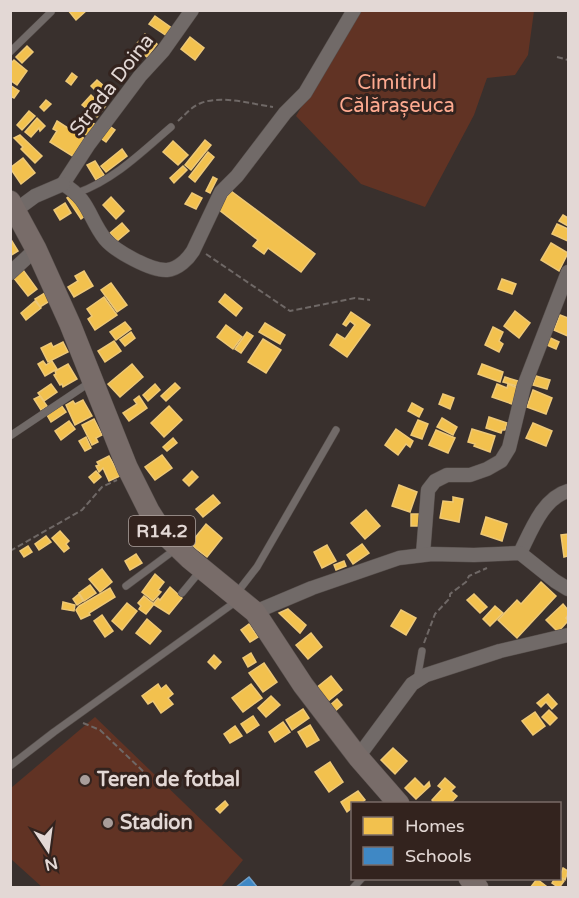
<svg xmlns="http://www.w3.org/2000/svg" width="579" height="898" font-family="'Varela Round',sans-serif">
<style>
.green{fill:#613324}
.homes{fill:#f2c14e;stroke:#eec876;stroke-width:1.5}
.schools{fill:#3f88c5;stroke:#70a0ca;stroke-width:1.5}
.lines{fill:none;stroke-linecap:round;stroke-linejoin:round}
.lane-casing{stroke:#564e4b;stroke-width:8}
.street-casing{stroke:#564e4b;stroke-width:15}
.primary-casing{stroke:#564e4b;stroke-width:22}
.path{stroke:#6f6866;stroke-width:2;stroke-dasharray:6 3;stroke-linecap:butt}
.lane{stroke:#716a68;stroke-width:7}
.street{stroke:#716a68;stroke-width:14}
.primary{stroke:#786c69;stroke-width:21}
.poi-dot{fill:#a89d9a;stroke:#33231e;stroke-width:2}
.labels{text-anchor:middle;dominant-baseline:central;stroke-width:6;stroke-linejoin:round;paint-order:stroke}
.shield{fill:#33231e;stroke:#aea29e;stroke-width:1.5}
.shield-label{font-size:18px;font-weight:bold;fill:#e3d8d5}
.park-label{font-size:20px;fill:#feaa90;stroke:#33231e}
.street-label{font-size:20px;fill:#e3d8d5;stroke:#33231e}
.poi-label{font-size:20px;font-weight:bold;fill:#e3d8d5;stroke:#33231e;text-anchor:start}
</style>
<rect width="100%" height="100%" fill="#39302d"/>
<g class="green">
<polygon points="358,11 534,11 528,55 515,75 487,78 474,115 425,207 361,184 296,116"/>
<polygon points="95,717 243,860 221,887 42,887 11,859 11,788"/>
</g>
<g class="homes">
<polygon points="68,10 87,10 76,20"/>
<polygon points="155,16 173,29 167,36 149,24"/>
<polygon points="145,34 157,44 147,57 134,47"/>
<polygon points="190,37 204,48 195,60 181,49"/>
<polygon points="27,46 33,52 22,63 16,57"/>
<polygon points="14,60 27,71 17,85 10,80 10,64"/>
<polygon points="72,73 77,77 71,85 66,81"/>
<polygon points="97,80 104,86 98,93 91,86"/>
<polygon points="10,85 19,91 14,98 10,96"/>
<polygon points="91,95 97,101 100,98 107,104 97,117 82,105"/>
<polygon points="46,100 51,104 44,111 40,107"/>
<polygon points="29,111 35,116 22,130 17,125"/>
<polygon points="37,118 45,126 40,131 39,128 31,137 25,132"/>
<polygon points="89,120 97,126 89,137 81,131"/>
<polygon points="57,121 85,139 74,157 50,142 57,131 53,129"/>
<polygon points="108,125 115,130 106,142 99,137"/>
<polygon points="20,135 42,156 35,163 21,149 23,147 14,138"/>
<polygon points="205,140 211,145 191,170 185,165"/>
<polygon points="173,141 188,155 178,165 163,152"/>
<polygon points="122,149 127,156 106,172 101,166"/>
<polygon points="208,152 214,157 195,182 189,177"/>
<polygon points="23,158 35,173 21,184 10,168"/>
<polygon points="95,161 104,175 96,180 87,165"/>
<polygon points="183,166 187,170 174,183 170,178"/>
<polygon points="213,177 217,179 210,193 206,191"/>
<polygon points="231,191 315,254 301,272 268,248 264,254 253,246 258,240 218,209"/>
<polygon points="192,193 202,198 196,209 185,204"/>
<polygon points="72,194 86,215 81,219 67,198"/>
<polygon points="111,197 124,211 116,219 103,205"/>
<polygon points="65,203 71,213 60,220 54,210"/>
<polygon points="563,215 568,218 568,226 559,221"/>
<polygon points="122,223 129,231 117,241 110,233"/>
<polygon points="557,224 568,229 568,241 552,234"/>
<polygon points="10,238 18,251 10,256"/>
<polygon points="551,243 568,253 559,271 541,260"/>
<polygon points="23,270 37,289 28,296 13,277"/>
<polygon points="84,271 93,286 74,297 68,287 78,281 75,276"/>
<polygon points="502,279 516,284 512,294 498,289"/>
<polygon points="111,283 127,305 117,312 101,290"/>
<polygon points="48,291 53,299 40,307 35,299"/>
<polygon points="225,294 242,308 236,316 219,302"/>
<polygon points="104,297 117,315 95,330 88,319 92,316 87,309"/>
<polygon points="35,301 41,308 26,320 21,313"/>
<polygon points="515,311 530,323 519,338 504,326"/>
<polygon points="351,312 370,325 347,357 330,345 337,334 345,339 355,325 350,321 346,326 343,324"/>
<polygon points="560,315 568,318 568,336 554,330"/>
<polygon points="125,322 131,329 116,340 110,332"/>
<polygon points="265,323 285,335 280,344 259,332"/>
<polygon points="226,325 242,337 233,349 217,337"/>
<polygon points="493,327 503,332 499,341 503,344 499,352 485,345"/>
<polygon points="131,332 135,338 125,346 120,340"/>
<polygon points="247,332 253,336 241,353 235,349"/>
<polygon points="546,336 559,342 556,349 542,343"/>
<polygon points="263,339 281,350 266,373 248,362"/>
<polygon points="114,341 121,351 105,362 98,351"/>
<polygon points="63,342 68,352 48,362 41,348 51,343 53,347"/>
<polygon points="43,361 46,365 52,361 57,369 45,376 38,364"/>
<polygon points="68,364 77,379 63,387 62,384 60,385 54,375 56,374 55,371"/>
<polygon points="132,364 143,377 120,397 108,384"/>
<polygon points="482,364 503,372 500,382 478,374"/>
<polygon points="536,376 550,380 547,389 533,385"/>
<polygon points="505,377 518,381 517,386 503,382"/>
<polygon points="175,383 180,388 166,401 161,396"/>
<polygon points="51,384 57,392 44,401 38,393"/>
<polygon points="155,384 160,390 148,401 143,395"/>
<polygon points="497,384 507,388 508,384 518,388 512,404 492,397"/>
<polygon points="533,390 552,398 546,414 527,407"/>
<polygon points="443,394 454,398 450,409 439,404"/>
<polygon points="40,396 47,406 41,410 34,399"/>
<polygon points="139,396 147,408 129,421 123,413 137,404 134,400"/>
<polygon points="83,400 92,416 75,425 66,405 73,401 75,404"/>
<polygon points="412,403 423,409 419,417 408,411"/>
<polygon points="61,405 66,412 51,422 47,415"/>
<polygon points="169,406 182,420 164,437 151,423"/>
<polygon points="489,417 507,423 505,430 502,430 501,433 486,428"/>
<polygon points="442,418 457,427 453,435 437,427"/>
<polygon points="94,419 102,435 96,438 98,442 92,445 82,425"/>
<polygon points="418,420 428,424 422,439 411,435"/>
<polygon points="69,421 75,429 61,440 55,431"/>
<polygon points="533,423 552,431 546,446 526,438"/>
<polygon points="396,429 413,441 410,447 406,444 398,455 385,445"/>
<polygon points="472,429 495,436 490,452 474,446 475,444 468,442"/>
<polygon points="436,430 455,438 448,453 429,445"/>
<polygon points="86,437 91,448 85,451 79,441"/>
<polygon points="173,438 177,443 167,451 163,447"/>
<polygon points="162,455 172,468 155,480 145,467"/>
<polygon points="109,456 120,476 109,481 103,468 99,472 96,466 99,465 97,462"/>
<polygon points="96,471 101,477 94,483 89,477"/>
<polygon points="192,471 198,477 189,486 183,480"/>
<polygon points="399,485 417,492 410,512 392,506"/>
<polygon points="213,495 220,503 203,517 196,509"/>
<polygon points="453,497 463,499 459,522 440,518 443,501 453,502"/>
<polygon points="366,510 380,526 365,539 351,523"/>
<rect x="411" y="514" width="9" height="12"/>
<polygon points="486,517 507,524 502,541 481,534"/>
<polygon points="206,524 222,538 207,557 190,544"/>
<polygon points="60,531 69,541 66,544 69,548 64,552 52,538"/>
<polygon points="568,534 568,556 564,557 561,535"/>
<polygon points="46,536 51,542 39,550 35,544"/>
<polygon points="362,544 369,553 353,564 347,555"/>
<polygon points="327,545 336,561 322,568 314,552"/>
<polygon points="28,546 32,552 24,557 20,551"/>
<polygon points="136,554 142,563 130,570 125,561"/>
<polygon points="344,561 346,566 336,570 334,565"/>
<polygon points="102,569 112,582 100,592 89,579"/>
<polygon points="155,574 164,582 158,590 161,592 153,601 142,592"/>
<polygon points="541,582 556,596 517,638 498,620 517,600 521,604"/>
<polygon points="90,585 96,593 84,601 79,593"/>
<polygon points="170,587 182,598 169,614 153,604 158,598 160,600"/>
<polygon points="110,588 115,597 89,613 90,615 81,619 76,610 79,606"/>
<polygon points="79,594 83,601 77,605 73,599"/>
<polygon points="474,594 487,607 480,613 467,600"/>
<polygon points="144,596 154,604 146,614 139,609 141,606 138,603"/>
<polygon points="63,602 75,605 74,611 62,609"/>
<polygon points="127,603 137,611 122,630 112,621"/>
<polygon points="563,604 568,610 568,615 566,618 568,621 558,632 546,620"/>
<polygon points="495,606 503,613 490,626 483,619"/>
<polygon points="288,609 306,625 300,633 279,613"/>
<polygon points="401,610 416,618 406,635 391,626"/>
<polygon points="102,615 113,631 105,637 94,621"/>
<polygon points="147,619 161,631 150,644 136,633"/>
<polygon points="249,624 258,637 250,642 241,630"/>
<polygon points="311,633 322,647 308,659 296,645"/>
<polygon points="251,653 256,662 248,667 243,658"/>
<polygon points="214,655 221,662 215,669 208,662"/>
<polygon points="264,663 277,682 263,692 249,673"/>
<polygon points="331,676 342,690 327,702 316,688"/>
<polygon points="158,684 161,689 166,685 173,694 168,698 173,704 161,713 153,701 148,704 142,696"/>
<polygon points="251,684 262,698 243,712 232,698"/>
<polygon points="548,694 557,704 552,709 546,702 541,707 537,703"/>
<polygon points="271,696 280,705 266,717 258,708"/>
<polygon points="337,699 342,705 333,713 328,707"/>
<polygon points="303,709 309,718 292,730 286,720"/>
<polygon points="549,710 557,718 550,725 542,717"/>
<polygon points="535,712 545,726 533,735 522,721"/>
<polygon points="253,716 259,725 247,733 241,724"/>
<polygon points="283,722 290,732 275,742 269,732"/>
<polygon points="310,725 319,740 307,747 298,732"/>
<polygon points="235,726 242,736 230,743 224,734"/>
<polygon points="393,748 407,761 395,774 381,760"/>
<polygon points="330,762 343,782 329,792 315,772"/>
<polygon points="415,778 424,787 429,782 430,786 416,799 405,788"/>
<polygon points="445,778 455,787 451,791 457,796 450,804 435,804 432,800 442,789 438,786"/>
<polygon points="358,791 365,800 360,804 352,804 352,808 347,812 341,802"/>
<polygon points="225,801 228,805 220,813 216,809"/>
<polygon points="563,868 568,871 565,880 560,877"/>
<polygon points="560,877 564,881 559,888 552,883 555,878"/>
<polygon points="537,879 546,886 544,888 530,888"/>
</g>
<polygon class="schools" points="249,877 258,888 235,888"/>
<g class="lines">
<g class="lane-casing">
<g id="lane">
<polyline points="10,52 51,12"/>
<path d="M77,193C114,180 142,152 171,127"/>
<polyline points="10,436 89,383"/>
<polyline points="126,586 177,548"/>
<polyline points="182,593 201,570"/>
<polyline points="236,594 257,567 336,430"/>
<polyline points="417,680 422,651"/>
<polyline points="10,766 54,732 238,600"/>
<polyline points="353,888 362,878"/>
</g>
</g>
<g class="street-casing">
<g id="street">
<path d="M63,184C90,200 88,217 105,239C115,251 151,271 167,270C178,269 188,259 193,251L221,192L237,176L285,113L305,93L354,10"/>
<polyline points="63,184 89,144 140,76 163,51 192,10"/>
<polyline points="16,210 35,196 63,184"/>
<polyline points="10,273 36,249"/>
<path d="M520,553C531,531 543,498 568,491"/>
<polyline points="423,554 428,490 435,481 447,475 470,475 487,469 501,461 509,448 524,386 568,272"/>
<polyline points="255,612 312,588 399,558 432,554 474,555 520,553 555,581 568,589"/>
<polyline points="358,757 412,684 426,675 500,651 568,635"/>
</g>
</g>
<g class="primary-casing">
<g id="primary">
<polyline points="10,201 36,249 70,324 127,467 149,511 163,533 189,558 255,612 303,685 358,757 399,804"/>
<polyline points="469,878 478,888"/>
</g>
</g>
<g class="path">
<polyline points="557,57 568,60"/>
<path d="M178,121C185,115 192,106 201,103C222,95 252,104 273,107"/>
<polyline points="206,254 290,311 355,298 370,300"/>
<polyline points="10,551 82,510 102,487 117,480"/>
<polyline points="424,643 435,614 450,598 450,594 466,582 469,576 487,568"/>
<polyline points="83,723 100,730 148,776"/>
</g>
<use href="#lane" class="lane"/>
<use href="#street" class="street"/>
<use href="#primary" class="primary"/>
</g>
<g class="poi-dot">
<circle cx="85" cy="780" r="6"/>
<circle cx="108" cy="823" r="6"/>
</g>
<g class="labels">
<rect class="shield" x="129" y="516" width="66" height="30" rx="4.5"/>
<g class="shield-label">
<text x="162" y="531">R14.2</text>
</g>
<g class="park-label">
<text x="397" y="83">Cimitirul<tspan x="397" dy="23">Călărașeuca</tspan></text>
</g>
<g class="street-label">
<text transform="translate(112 85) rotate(-52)">Strada Doina</text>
</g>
<g class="poi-label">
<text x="97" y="780">Teren de fotbal</text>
<text x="120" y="823">Stadion</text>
</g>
</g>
<rect width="579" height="898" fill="none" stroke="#e3d8d5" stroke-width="24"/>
<rect x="351" y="802" width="210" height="78" fill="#33231e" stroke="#796b67" stroke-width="1.5"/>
<rect x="363" y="817" width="30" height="18" fill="#f2c14e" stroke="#796b67" stroke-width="1.5"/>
<text x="405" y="832" font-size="18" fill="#e3d8d5">Homes</text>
<rect x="363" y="847" width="30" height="18" fill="#3f88c5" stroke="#796b67" stroke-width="1.5"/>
<text x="405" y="862" font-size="18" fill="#e3d8d5">Schools</text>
<g transform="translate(48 850) rotate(167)" stroke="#33231e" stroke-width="4.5" paint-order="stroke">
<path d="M0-4.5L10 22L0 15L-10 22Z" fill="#e3d8d5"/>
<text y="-9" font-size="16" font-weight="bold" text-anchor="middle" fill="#e3d8d5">N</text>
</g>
</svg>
